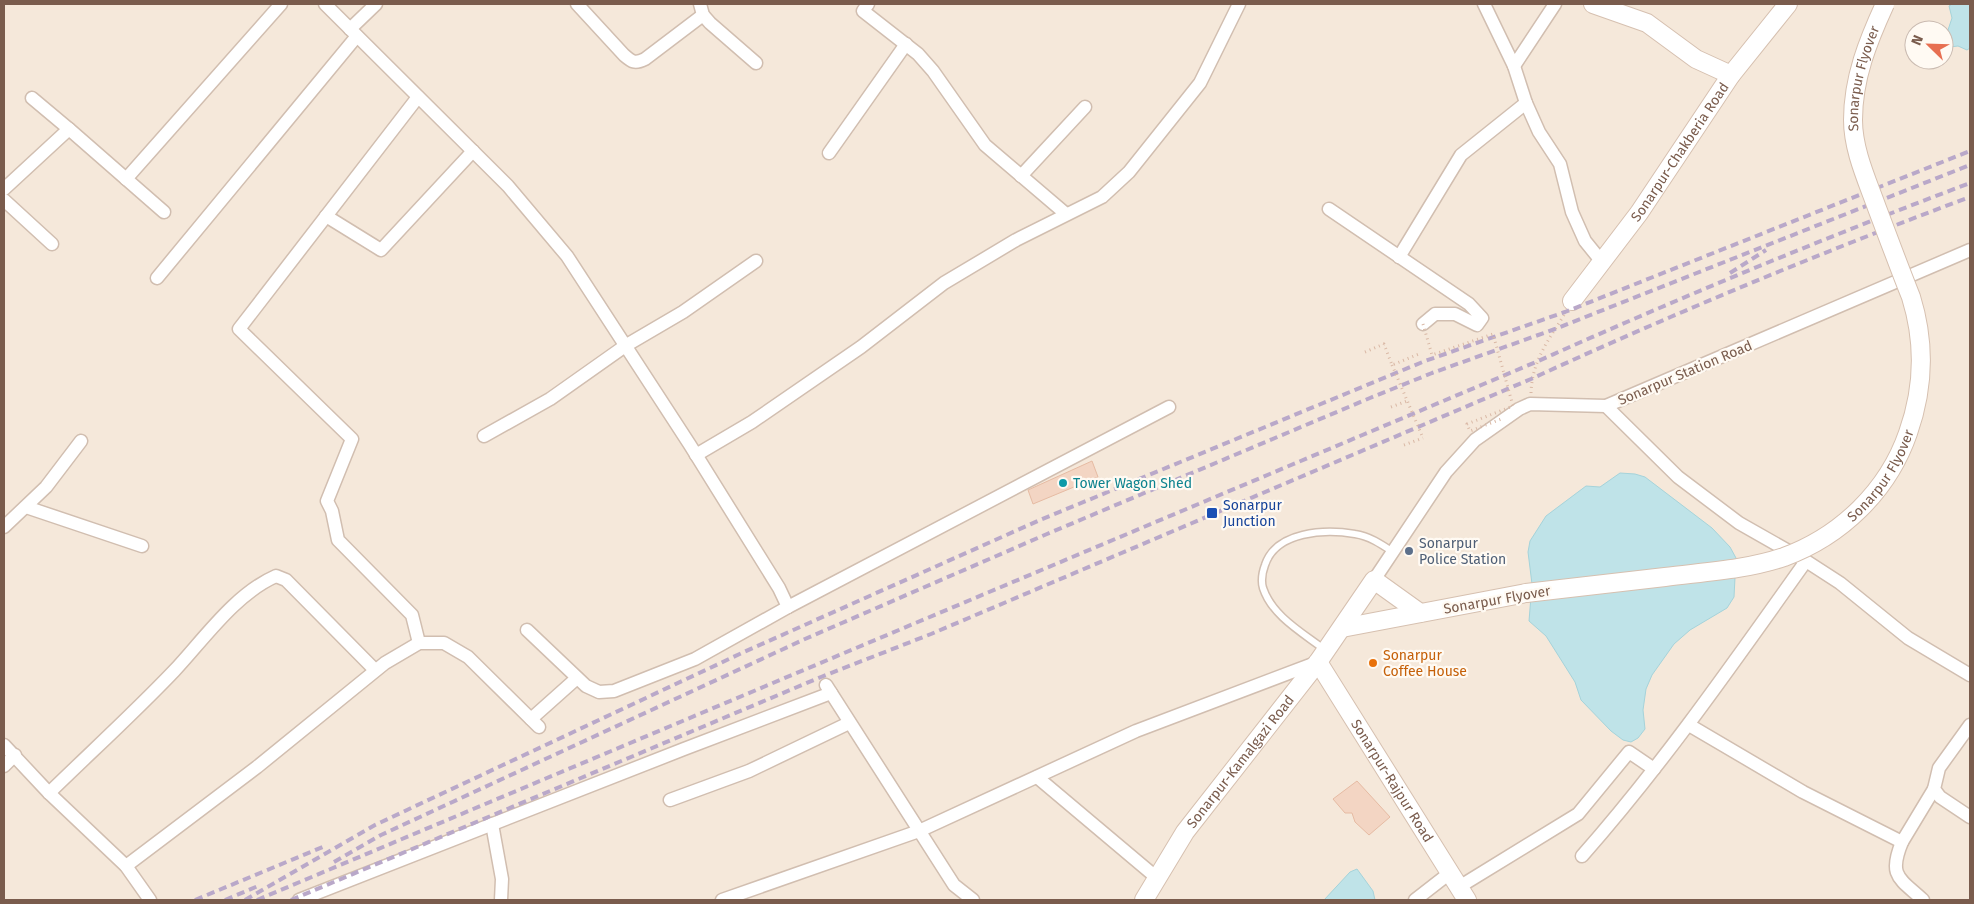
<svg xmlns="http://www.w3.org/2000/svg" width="1974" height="904" font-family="'Fira Sans',sans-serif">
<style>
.residential{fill:#f5e8da;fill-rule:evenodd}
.water{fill:#bfe3e8;stroke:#a5d3da}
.building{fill:#f3d5c3;stroke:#e6bba3}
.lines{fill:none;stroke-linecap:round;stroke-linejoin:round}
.lane-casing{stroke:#d1beb0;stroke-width:9}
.street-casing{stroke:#d1beb0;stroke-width:15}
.secondary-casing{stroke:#d6c0b0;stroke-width:20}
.path{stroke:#d9b8a5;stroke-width:3;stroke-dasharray:1 4;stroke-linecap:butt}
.lane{stroke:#fff;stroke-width:6}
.street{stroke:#fff;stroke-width:12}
.secondary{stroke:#fff;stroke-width:18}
.rail{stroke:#b9a8c9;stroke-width:4;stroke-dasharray:8 5;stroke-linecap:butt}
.secondary-bridge-casing{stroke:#d6c0b0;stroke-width:20;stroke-linecap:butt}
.path-bridge{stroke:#d9b8a5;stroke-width:3;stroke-dasharray:1 4;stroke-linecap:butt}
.secondary-bridge{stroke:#fff;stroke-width:18}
.culture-dot{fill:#0f9aa8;stroke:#fffaf3;stroke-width:2}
.transit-dot{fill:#1a4fb4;stroke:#fffaf3;stroke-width:2}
.service-dot{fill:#5c6f8a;stroke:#fffaf3;stroke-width:2}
.food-dot{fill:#e8710a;stroke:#fffaf3;stroke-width:2}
.labels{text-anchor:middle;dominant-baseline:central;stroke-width:4.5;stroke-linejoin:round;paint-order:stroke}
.street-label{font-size:14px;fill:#7a5c4d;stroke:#fffaf3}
.culture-label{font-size:14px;fill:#0d838f;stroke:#fffaf3;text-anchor:start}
.transit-label{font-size:14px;fill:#164399;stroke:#fffaf3;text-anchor:start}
.service-label{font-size:14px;fill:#4e5e75;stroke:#fffaf3;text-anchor:start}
.food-label{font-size:14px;fill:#c56008;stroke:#fffaf3;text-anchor:start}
</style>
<rect width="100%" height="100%" fill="#fdf6ec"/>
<path class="residential" d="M4,4H1970V900H4ZM1914,30H1944V60H1914Z"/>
<g class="water">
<polygon points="1952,4 1970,4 1970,48 1967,50 1958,46 1950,47 1946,36 1952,18 1949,6"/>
<polygon points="1620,473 1635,474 1645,477 1712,528 1730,547 1736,558 1734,597 1727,608 1690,630 1674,644 1652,675 1646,689 1643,710 1645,729 1638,738 1631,742 1623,740 1611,731 1581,700 1575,682 1546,636 1529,621 1532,584 1528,552 1530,541 1546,516 1586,486 1600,487"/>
<polygon points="1357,869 1373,891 1375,900 1324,900 1350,872"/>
</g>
<g class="building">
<polygon points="1092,461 1098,477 1033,504 1028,490"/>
<polygon points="1357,781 1390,817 1369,835 1355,822 1352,813 1345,813 1333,799"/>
</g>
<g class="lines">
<g class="lane-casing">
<path id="lane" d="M1325,650C1303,633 1272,616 1263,588C1261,581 1262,573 1265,565C1276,531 1325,529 1355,534C1369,536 1381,544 1393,552"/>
</g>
<g class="street-casing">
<g id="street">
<polyline points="325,4 508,186 567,256 690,445 779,588 788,607"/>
<path d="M577,4L624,55C632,62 635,64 645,59L703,15"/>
<polyline points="700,4 703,15 710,23 756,63"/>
<polyline points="868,4 863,11 918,54 933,71 985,145 1066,214"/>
<polyline points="1484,4 1514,66 1526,103 1539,132 1560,164 1572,212 1585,241 1602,262"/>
<polyline points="350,29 376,4"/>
<polyline points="1514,66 1555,4"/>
<polyline points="418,97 239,329 352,439 327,501 332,511 338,540 412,615 419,643"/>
<polyline points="32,98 69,129"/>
<polyline points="829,153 906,44"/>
<polyline points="1021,176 1085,107"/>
<polyline points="126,179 281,4"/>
<polyline points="4,189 69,129 164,212"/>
<polyline points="4,200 52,244"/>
<polyline points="1329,209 1469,304 1482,318 1477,325 1455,314 1435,314 1423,324"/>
<polyline points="326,216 381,250 473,151"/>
<polyline points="1399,257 1461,155 1526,103"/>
<polyline points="157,278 357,36"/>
<polyline points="1606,406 1678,477 1739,523 1806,561 1840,583 1908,638 1970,675"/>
<polyline points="484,436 550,399 625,346 683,312 756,261"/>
<polyline points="696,455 752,422 861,347 944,283 1016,240 1102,197 1129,172 1200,83 1239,4"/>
<polyline points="26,507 142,546"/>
<polyline points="4,527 46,487 81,441"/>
<polyline points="1374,580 1446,472 1475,440 1519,409 1530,404 1606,406 1970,250"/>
<polyline points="527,630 586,686 599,692 614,691 695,659 788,607 1169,407"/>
<polyline points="826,685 954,885 973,900"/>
<polyline points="531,719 577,678"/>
<polyline points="1689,725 1803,792 1902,842 1934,789"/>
<polyline points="1970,725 1939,768 1934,789 1940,797 1970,817"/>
<polyline points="4,745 49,793 126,866 150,900"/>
<polyline points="4,766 15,755"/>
<polyline points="1037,777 1157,878"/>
<path d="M49,793C91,752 134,713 174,671C204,639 235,594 276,576L286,580L375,670"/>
<polyline points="670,800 749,771 849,723"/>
<polyline points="492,824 502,879 501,900"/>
<path d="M1902,842C1888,876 1899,878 1923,900"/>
<path d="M1582,856C1664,763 1734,662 1806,561"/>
<polyline points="126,866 257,767 385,663 419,643 444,643 468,657 539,727"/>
<polyline points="1459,887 1578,814 1629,752 1654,769"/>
<polyline points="299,900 684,749 831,693"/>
<polyline points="722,900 919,831 1136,731 1318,662"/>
<polyline points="1415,900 1451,872"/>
</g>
</g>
<g class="secondary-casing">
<g id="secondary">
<polyline points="1593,4 1647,23 1696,59 1731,75"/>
<path id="s1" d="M1572,301L1639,213L1731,75L1788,4"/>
<polyline points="1342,628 1526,593"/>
<path id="s2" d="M1318,662L1467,900"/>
<path id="s3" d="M1144,900L1185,832L1318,662L1374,580L1420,613"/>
</g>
</g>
<g class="path">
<polyline points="1365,352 1384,344 1392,365 1419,354"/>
<path d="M1531,393C1532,361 1548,341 1564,315"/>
<polyline points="1391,407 1407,401"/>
<polyline points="1404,445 1423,438"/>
</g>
<use href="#lane" class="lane"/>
<use href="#street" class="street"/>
<use href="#secondary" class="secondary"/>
<g class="rail">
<polyline points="1730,273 1766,250"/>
<polyline points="334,862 381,835 805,639 1047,534 1370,398 1432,373 1555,329 1970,165"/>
<polyline points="195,900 325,846"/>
<polyline points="225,900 258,886"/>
<polyline points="245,900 375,825 744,652 1040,520 1425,361 1565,312 1970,151"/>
<path d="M257,900L1536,362C1679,298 1824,238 1970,183"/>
<path d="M291,900L821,677L931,634L1531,379C1675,313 1822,252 1970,197"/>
</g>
<g class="secondary-bridge-casing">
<g id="secondary-bridge">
<path id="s4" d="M1526,593C1572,588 1618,582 1665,577C1704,572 1746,570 1784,557C1841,536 1888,491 1908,433C1924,388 1925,342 1911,297C1899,267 1888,237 1877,208C1867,180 1853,150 1853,120C1853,78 1868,41 1885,4"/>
</g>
</g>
<g class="path-bridge">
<polyline points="1423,324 1432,355 1493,334 1513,406 1467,424 1470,431 1504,418"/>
<polyline points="1392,365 1423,438"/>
</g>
<use href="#secondary-bridge" class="secondary-bridge"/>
</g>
<circle class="culture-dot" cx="1063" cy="483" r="5"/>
<rect class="transit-dot" x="1206" y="507" width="12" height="12" rx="2.5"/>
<circle class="service-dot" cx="1409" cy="551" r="5"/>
<circle class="food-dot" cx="1373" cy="663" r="5"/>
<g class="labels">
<g class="street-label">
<text stroke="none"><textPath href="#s4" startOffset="810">Sonarpur Flyover</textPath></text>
<text stroke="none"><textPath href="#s1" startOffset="184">Sonarpur-Chakberia Road</textPath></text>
<text transform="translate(1685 373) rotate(-23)">Sonarpur Station Road</text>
<text stroke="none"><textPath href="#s4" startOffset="391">Sonarpur Flyover</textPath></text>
<text transform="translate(1497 600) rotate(-10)">Sonarpur Flyover</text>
<text stroke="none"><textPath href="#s3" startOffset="169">Sonarpur-Kamalgazi Road</textPath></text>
<text stroke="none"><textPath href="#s2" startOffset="140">Sonarpur-Rajpur Road</textPath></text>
</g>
<g class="culture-label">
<text x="1073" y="483">Tower Wagon Shed</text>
</g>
<g class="transit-label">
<text x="1223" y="505">Sonarpur<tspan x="1223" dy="16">Junction</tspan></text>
</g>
<g class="service-label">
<text x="1419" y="543">Sonarpur<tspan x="1419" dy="16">Police Station</tspan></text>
</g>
<g class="food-label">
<text x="1383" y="655">Sonarpur<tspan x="1383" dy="16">Coffee House</tspan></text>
</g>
</g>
<rect width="1974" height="904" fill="none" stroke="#7a5c4d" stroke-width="10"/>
<g transform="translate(1929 45) rotate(293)"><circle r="24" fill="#fffaf3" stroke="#cabbb1"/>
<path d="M0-4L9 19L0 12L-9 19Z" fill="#e76f51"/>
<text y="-8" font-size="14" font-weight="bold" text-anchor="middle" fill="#7a5c4d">N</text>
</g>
</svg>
